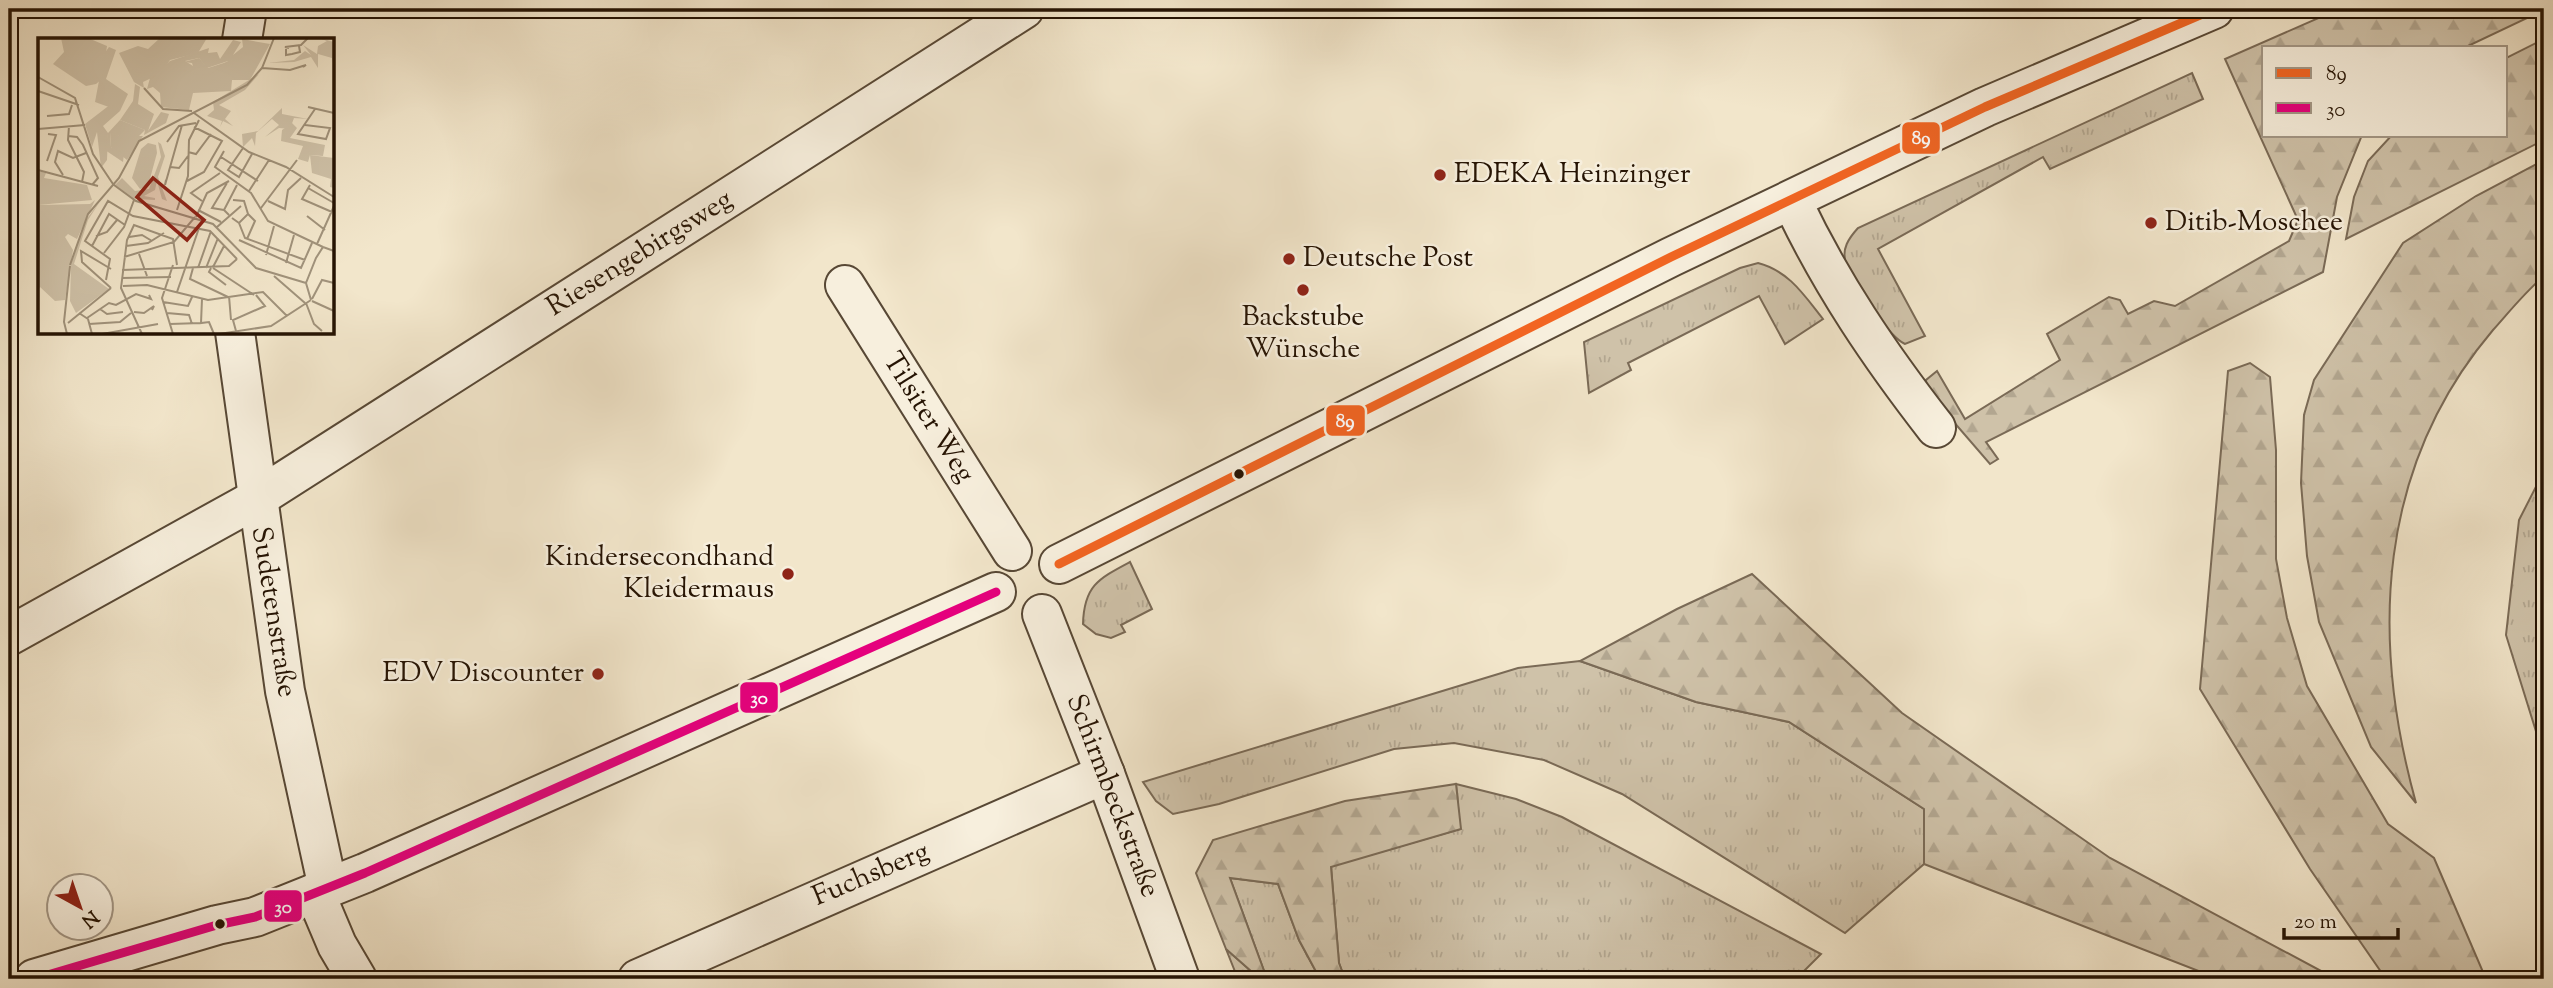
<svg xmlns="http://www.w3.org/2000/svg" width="2553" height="988" font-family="'Sorts Mill Goudy',serif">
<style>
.grass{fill:url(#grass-tufts);stroke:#7a6a56;stroke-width:2}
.forest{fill:url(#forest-firs);stroke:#7a6a56;stroke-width:2}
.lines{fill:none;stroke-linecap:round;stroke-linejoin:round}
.minor-casing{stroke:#584835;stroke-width:42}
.minor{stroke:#f7efdd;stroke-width:38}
.bus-1-casing{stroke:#f7efdd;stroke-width:14}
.bus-2-casing{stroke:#f7efdd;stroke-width:14}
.bus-1{stroke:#f26522;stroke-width:9}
.bus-2{stroke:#e5007d;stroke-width:9}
.poi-dot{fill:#8f2418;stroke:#f7efdd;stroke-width:2.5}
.bus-dot{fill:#251303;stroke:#f7efdd;stroke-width:2.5}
.labels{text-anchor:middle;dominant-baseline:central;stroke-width:5;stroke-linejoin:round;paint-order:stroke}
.poi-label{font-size:28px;fill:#251303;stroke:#f7efdd;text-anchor:start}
.street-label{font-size:28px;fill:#251303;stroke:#f7efdd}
.inset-road{fill:none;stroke:#a0927b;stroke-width:2}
.view{fill:#8f2418;fill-opacity:0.15;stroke:#8f2418;stroke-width:3.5}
.inset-edge{fill:none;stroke:#251303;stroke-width:3.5}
.line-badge{stroke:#f7efdd;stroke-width:2.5}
.badge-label{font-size:19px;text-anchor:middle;font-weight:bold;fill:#fff}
</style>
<defs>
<pattern id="grass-tufts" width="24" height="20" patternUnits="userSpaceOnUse" patternTransform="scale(1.75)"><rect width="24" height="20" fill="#cfc2a9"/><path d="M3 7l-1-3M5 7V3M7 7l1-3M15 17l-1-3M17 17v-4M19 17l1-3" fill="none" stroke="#b2a690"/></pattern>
<pattern id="forest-firs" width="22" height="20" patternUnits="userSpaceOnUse" patternTransform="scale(1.75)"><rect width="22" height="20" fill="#cfc2a9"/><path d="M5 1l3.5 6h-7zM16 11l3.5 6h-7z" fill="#b2a690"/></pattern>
</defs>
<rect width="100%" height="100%" fill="#f2e6cb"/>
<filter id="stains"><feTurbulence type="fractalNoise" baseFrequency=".00286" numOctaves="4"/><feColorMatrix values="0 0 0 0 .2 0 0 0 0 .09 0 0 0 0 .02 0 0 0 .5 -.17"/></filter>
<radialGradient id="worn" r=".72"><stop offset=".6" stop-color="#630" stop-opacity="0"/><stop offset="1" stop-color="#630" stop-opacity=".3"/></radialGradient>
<g class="grass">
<path d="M2192,73L2203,99L2050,169L2043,157L1878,249L1925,336L1905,344C1889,337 1851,281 1846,263C1841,249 1849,238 1858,228Z"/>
<path d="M1758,263C1789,271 1804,295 1823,319L1785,344L1759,296L1628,363L1631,370L1589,393L1584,342L1740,268Z"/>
<polygon points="2544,471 2544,757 2506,635 2519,520"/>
<path d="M1130,562L1152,609L1121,625L1125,632L1111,638L1096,634L1083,624C1084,586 1098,579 1130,562Z"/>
<polygon points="1580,661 1696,702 1789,722 1924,809 1924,864 1845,933 1622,794 1544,760 1454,743 1394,749 1219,804 1173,814 1156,801 1143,782 1518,668"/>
<polygon points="1456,784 1516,799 1562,817 1821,954 1796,979 1540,979 1531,971 1483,979 1345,979 1339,963 1331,866 1460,829"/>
<polygon points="1230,878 1278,884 1299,940 1320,979 1267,979"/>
<polygon points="1226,949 1260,979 1238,979"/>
</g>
<g class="forest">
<polygon points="2339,9 2544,10 2466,47 2264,47 2264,135 2362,135 2337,197 2323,272 1986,442 1998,459 1990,464 1927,391 1926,380 1937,371 1965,419 2060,360 2047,334 2109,297 2120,300 2128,314 2154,301 2175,306 2289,241 2298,220 2225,59"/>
<polygon points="2544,39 2544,140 2346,239 2354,197 2368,161 2392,135 2506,135 2506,58"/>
<path d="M2544,160V276C2525,292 2510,311 2493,330C2377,467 2370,637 2416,803L2371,747L2319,622L2307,556L2301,483L2304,415L2314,380L2403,243L2476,196Z"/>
<polygon points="2250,363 2270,377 2276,450 2276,559 2287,618 2307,686 2388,824 2434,858 2486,979 2386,979 2310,869 2200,689 2228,371"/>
<polygon points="1752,574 1902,713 2110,858 2336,979 2219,979 1924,864 1924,809 1789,722 1696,702 1580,661 1677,609"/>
<polygon points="1456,784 1461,829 1331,867 1339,963 1345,979 1320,979 1299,940 1278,884 1230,878 1267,979 1260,979 1226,949 1196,873 1213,840 1345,801"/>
<polygon points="1531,971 1540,979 1483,979"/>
</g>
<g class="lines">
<g class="minor-casing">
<g id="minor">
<polyline points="242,40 247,9"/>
<path d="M1792,201C1831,284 1880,356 1936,428"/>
<polyline points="845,285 1012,551"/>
<polyline points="235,332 285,691 328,888"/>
<polyline points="1059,564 1671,257 1985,107 2214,9"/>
<polyline points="1042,614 1105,774 1180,979"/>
<polyline points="9,636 256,499 1024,9"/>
<polyline points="315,893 337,945 357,979"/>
<polyline points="34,979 217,925 255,917 365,873 996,592"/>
<polyline points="638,979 1105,774"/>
</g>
</g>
<use href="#minor" class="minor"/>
<g class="bus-1-casing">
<polyline id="bus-1" points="1059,564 1671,257 1985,107 2214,9"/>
</g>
<g class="bus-2-casing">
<polyline id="bus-2" points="34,979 217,925 255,917 365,873 996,592"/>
</g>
<use href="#bus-1" class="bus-1"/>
<use href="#bus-2" class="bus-2"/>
</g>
<g class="poi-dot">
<circle cx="1440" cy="175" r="7"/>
<circle cx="2151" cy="223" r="7"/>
<circle cx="1289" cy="259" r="7"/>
<circle cx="1303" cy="290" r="7"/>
<circle cx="788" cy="574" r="7"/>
<circle cx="598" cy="674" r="7"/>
</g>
<g class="bus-dot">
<circle cx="1239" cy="474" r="6"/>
<circle cx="220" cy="924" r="6"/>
</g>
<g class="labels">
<g class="poi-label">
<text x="1454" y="175">EDEKA Heinzinger</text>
<text x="2165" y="223">Ditib-Moschee</text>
<text x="1303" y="259">Deutsche Post</text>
<text x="1303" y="318" text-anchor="middle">Backstube<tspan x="1303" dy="32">Wünsche</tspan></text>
<text x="774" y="558" text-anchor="end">Kindersecondhand<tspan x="774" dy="32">Kleidermaus</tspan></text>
<text x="584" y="674" text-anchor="end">EDV Discounter</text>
</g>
<g class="street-label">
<text transform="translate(640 254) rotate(-32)">Riesengebirgsweg</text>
<text transform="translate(928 418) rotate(58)">Tilsiter Weg</text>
<text transform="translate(273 612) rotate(81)">Sudetenstraße</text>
<text transform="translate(1112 796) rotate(69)">Schirmbeckstraße</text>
<text transform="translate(871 875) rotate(-23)">Fuchsberg</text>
</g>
</g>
<g transform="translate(38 38)">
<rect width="296" height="296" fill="#f2e6cb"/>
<path d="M281,0L296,4V29L294,20L280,16V30L273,19L256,24L230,25L256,22L267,13L273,17L265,7L279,16L280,8L289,3ZM204,1L232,6L212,42H194L193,53L155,55L151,72L123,69L122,55L115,49L109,51L112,40L132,23L171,10L170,15L179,14L182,21L195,2L203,4L195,17L205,9ZM161,20L169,30L190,23L168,36L147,23ZM71,9L78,12L68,41L90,56L82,73L57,64L66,16ZM97,46L102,49L100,66L116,76L110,93L123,74L131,76L128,85L106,97L107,92L82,82L95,63ZM254,85L259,90L252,100L287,107L285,118L272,117L270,124L260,121L265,108L243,103L244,92ZM110,105L118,107L119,115L110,148L102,151L94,140L103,111ZM0,133L8,135L6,140L49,147L54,162L0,167Z" fill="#cfc2a9" fill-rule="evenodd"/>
<path d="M23,0H50L69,8L64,41L58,46L48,48L15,26L26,14ZM122,0H169L160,15L132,22L122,36L105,44L106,50L96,44L81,15L100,8L110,11ZM161,20L170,30L189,24L173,36L159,37L141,32L157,34L154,25L146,24ZM221,36L207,52L181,67L193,73L187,81L195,88L185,83L182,89L184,83L169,78L176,72L175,64ZM73,66L82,73L65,88L70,95L69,122L63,130L59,94L54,109L47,86ZM244,70V76L270,81L256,80L252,91L241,90L227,99L241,87L234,81L218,95L217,108L214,100L205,109L204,96L220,93ZM72,94L82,98H105L89,122L73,109ZM120,104L123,106L127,118L120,139L129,163L124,161L119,143L117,152L106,158L117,160V162L97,161L77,147L84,140L97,153L111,151L123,119ZM57,162L39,201L30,196L27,199L35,212L27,262L17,263L2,249L0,253V167L52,166ZM61,165L50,182L36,226L71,251L38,275L32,263L33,226L47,183Z" fill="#cfc2a9"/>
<path d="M82,82L107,92L96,103L72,95L73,109L86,116L85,124L67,112L70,95ZM272,117L296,120V150L292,149L293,141L274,135Z" fill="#cfc2a9"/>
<path class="inset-road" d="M251,10L247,9L263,7L270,0M248,11V17L254,16L262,14L261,8M224,30L252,32L268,27L265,29M0,39L37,60L55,116L75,146M106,50L125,71L154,73M0,53L41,67M270,69L296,75M156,75L211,114L248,129L296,159M9,78L31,76L34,67M267,87L292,90L288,101L260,96L277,71M31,88L30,102L46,134L44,144M0,91L47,87M30,98L39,99L45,107L60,140L54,147M129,104L141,88L158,85M205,110L190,132L201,139L214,116M186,113L177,129L213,155L230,183L285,209M150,114L158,116L173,96M183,119L220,143M9,123L18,97L10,96M132,129L141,130L150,118M0,132L60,148M25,137L17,124L20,113L35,120L48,115M128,142L127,147L144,87M149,143L166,134L184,103L156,89M76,147L98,163L175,186L218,230L268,245M272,147L264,161L294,174M270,150L296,165M211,153L231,122M164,163L153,155L182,135M230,163L247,171L250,152L263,140M223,170L259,122M139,172L150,138L151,102L161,82M160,172L183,184M186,172L174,170L189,145M191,177L186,172L199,147M269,178L287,192M158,179L169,155L191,143M194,180L201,185L210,176L206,163L195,162M201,185L207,200L267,222M179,189L203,168M58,198L69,194L79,182M91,199L104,197L114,203M209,201L217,183L210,176M201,202L263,230L274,205M279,206L296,168M54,208L71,176L87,187M88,208L110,205L126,195M66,215L86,189L96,162M101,216L109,238M228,217L236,188M86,219L136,204L157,179M248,225L256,197M32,227L50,176L81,140L101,103L209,47L224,30L236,0M175,229L186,208M155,230L152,241L190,259M160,230L173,193M168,230L180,200M173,230L171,234L188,247M175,230L216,257M84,232L191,228L199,221M236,238L267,265M84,240L133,239M68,242L72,221L47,203L70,163L95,178L172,193L199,221M85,248L109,247L170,262L225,254L249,278M73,250L44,224L43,213L73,231M139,254L161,190M191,258L193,282M164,261L163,285L171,284L176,296M274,261L284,242L296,245M273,262L268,245L278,220L285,209L296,213M274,263L296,273M125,264L150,268L154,259M268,265L276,286L284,293M62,271L69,276L85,274M96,274L106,275L116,268L114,272M41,275L50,281L54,296M129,275L151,277L154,286M49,280L71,265L78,267L98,256L113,261L111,257M30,285L73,250M51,286L82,284L93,275M132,286L163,285M198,293L195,282L227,268L218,257M29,296L26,284L32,228M64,296L120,286M104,296L83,250L89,202L96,187L135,201L139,227M135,296L124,260L135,227M181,296L233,288L273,262"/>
<path class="view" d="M115,140L166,182L149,202L99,159Z"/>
<rect width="296" height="296" class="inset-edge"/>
</g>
<g class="line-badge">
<rect x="1901" y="121" width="40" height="34" rx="7" fill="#f26522"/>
<rect x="1325" y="404" width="41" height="33" rx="7" fill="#f26522"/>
<rect x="739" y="681" width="40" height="33" rx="7" fill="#e5007d"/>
<rect x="263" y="889" width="40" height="34" rx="7" fill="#e5007d"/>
</g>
<g class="badge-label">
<text x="1921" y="144">89</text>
<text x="1345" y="427">89</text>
<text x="759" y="704">30</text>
<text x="283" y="913">30</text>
</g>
<rect width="2553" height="988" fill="none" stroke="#f2e6cb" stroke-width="35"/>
<rect x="10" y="10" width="2532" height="967" fill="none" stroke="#251303" stroke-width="3.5"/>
<rect x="18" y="18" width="2518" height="953" fill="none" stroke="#251303" stroke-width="2"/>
<rect x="2262" y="46" width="245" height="91" fill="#f7efdd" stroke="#a39786" stroke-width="2"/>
<rect x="2276" y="68" width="35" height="10" fill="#f26522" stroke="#a39786" stroke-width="2"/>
<text x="2326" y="80" font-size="21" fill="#251303">89</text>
<rect x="2276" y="103" width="35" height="10" fill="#e5007d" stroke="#a39786" stroke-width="2"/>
<text x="2326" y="116" font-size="21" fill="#251303">30</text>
<g transform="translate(80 907) rotate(140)"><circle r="33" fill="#f7efdd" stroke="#a39786" stroke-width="2"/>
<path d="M0-5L12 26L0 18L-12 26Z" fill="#8f2418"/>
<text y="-10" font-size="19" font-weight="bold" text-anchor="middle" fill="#251303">N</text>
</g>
<path d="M2284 928v10h114v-10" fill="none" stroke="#251303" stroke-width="3.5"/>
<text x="2294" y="928" font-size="21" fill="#251303" stroke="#f7efdd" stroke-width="5" paint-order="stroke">20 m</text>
<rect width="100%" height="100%" filter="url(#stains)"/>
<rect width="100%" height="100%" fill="url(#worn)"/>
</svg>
